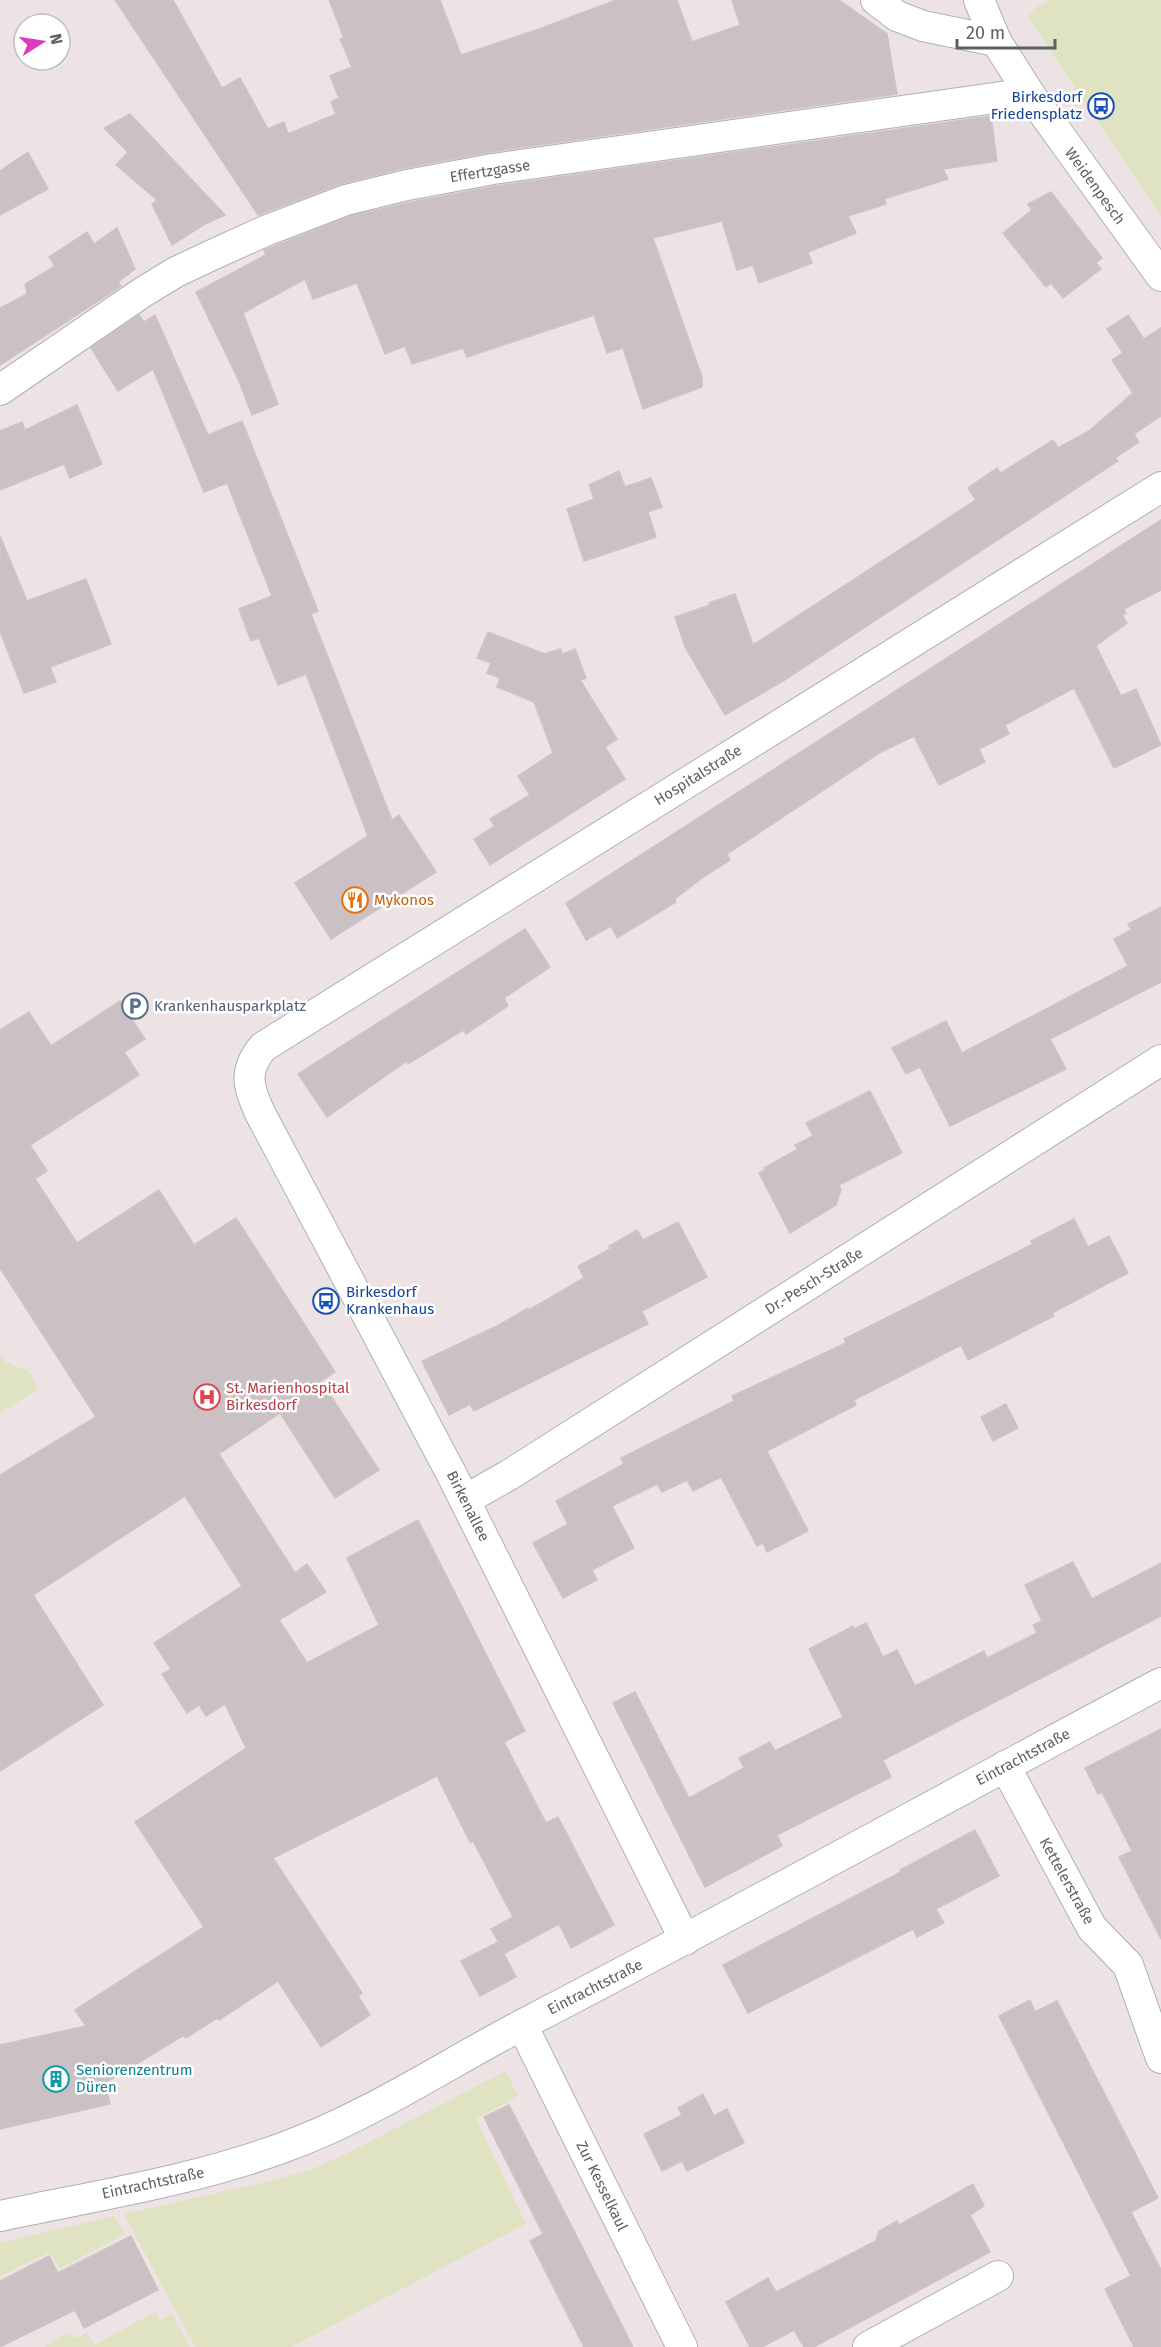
<svg xmlns="http://www.w3.org/2000/svg" width="1161" height="2347" font-family="'Fira Sans',sans-serif">
<style>
.green{fill:#dfe3c1}
.building{fill:#cbc1c4;stroke:#d1c2c5;stroke-width:1.5}
.lines{fill:none;stroke-linecap:round;stroke-linejoin:round}
.street-casing{stroke:#acb2b1;stroke-width:32}
.street{stroke:#fff;stroke-width:30}
.labels{text-anchor:middle;dominant-baseline:central;stroke-width:5;stroke-linejoin:round;paint-order:stroke}
.transit-label{font-size:15px;fill:#164399;stroke:#fff;text-anchor:end}
.street-label{font-size:15px;fill:#5b6360;stroke:#fff}
.food-label{font-size:15px;fill:#c56008;stroke:#fff;text-anchor:start}
.service-label{font-size:15px;fill:#4e5e75;stroke:#fff;text-anchor:start}
.health-label{font-size:15px;fill:#be3a42;stroke:#fff;text-anchor:start}
.culture-label{font-size:15px;fill:#0d838f;stroke:#fff;text-anchor:start}
</style>
<rect width="100%" height="100%" fill="#ede3e4"/>
<g class="green">
<polygon points="1049,0 1161,0 1161,216 1028,17 1035,8"/>
<polygon points="0,1354 6,1362 29,1372 38,1389 0,1413"/>
<polygon points="506,2071 518,2096 476,2119 526,2224 291,2347 195,2347 124,2214 275,2180 310,2170 342,2156"/>
<polygon points="114,2216 125,2234 59,2269 50,2252 0,2276 0,2243"/>
<polygon points="155,2312 160,2320 172,2314 190,2347 44,2347 68,2333 77,2338 87,2333 94,2345"/>
</g>
<g class="building">
<polygon points="115,0 173,0 222,88 240,78 268,129 284,122 288,134 336,114 331,102 339,98 330,76 352,67 340,39 344,38 329,0 440,0 461,55 539,29 616,0 677,0 692,42 740,25 732,0 839,0 887,34 897,94 491,152 404,168 340,184 258,215"/>
<polygon points="130,114 225,215 205,224 172,245 152,204 157,200 116,165 128,152 104,128"/>
<polygon points="991,116 997,161 943,169 948,179 884,199 886,204 848,216 856,233 808,252 812,263 759,283 753,265 737,270 722,221 653,238 702,377 702,387 643,409 623,348 607,353 594,315 467,357 463,348 412,364 405,346 385,354 357,283 313,299 305,279 243,313 278,404 252,415 238,379 196,292 266,255 264,250 272,247 351,216 411,202 496,186"/>
<polygon points="28,152 48,189 0,215 0,171"/>
<polygon points="1051,192 1102,258 1096,263 1101,269 1063,298 1051,283 1046,287 1003,233 1032,210 1028,204"/>
<polygon points="117,228 135,269 118,282 121,286 0,365 0,308 27,294 25,284 55,266 49,257 87,232 94,244"/>
<polygon points="139,315 144,322 155,315 208,435 242,421 318,611 311,614 392,820 399,815 436,872 331,939 295,883 368,836 306,674 278,685 259,638 251,641 239,609 272,596 227,483 204,492 153,369 118,391 91,348"/>
<polygon points="1128,315 1144,339 1161,328 1161,416 1134,434 1139,442 1115,458 1118,461 783,681 725,715 685,647 675,617 710,605 709,603 735,594 753,645 976,500 968,488 997,468 1001,473 1053,440 1058,448 1089,431 1133,393 1112,360 1123,353 1107,329"/>
<polygon points="77,405 102,464 70,478 64,464 0,490 0,431 22,422 25,430"/>
<polygon points="619,471 625,487 651,478 662,507 648,512 656,537 584,561 567,509 594,499 589,485"/>
<polygon points="1161,520 1161,590 1124,609 1126,613 1122,615 1127,623 1096,646 1121,696 1136,689 1161,745 1114,768 1074,688 1005,725 1009,734 979,749 985,762 939,785 914,736 881,752 727,854 730,860 702,878 675,899 676,902 617,938 611,926 586,940 566,903"/>
<polygon points="0,536 27,601 86,579 111,644 50,667 56,682 24,693 0,631"/>
<polygon points="488,632 545,654 560,649 563,654 575,649 586,678 580,680 617,739 605,747 625,779 490,865 474,839 495,826 490,819 530,795 518,776 553,753 534,702 497,687 500,678 487,673 491,663 477,658"/>
<polygon points="1161,907 1161,982 1050,1039 1066,1069 950,1126 920,1067 906,1074 892,1048 946,1021 962,1053 1128,966 1114,939 1131,930 1128,924"/>
<polygon points="525,929 550,967 504,998 508,1006 466,1034 463,1030 408,1064 407,1061 327,1117 298,1074"/>
<polygon points="120,1001 145,1039 124,1052 139,1075 30,1145 47,1171 35,1179 77,1243 159,1190 194,1245 236,1218 335,1372 321,1381 379,1470 335,1498 280,1413 219,1454 295,1573 307,1564 326,1592 279,1620 307,1663 379,1625 347,1558 418,1520 525,1731 504,1742 546,1823 558,1817 614,1925 571,1948 559,1924 505,1953 491,1929 513,1917 473,1841 470,1842 437,1776 273,1858 362,1993 358,1996 370,2015 321,2047 278,1981 219,2020 217,2018 186,2038 184,2035 105,2083 110,2104 0,2129 0,2045 86,2026 75,2010 204,1927 135,1822 246,1748 225,1704 206,1716 199,1705 187,1713 162,1674 171,1669 154,1643 242,1586 185,1496 33,1595 103,1705 0,1771 0,1475 96,1417 0,1268 0,1030 29,1012 51,1046"/>
<polygon points="870,1091 902,1153 839,1185 841,1190 836,1205 790,1233 759,1173 765,1170 764,1168 798,1149 795,1145 813,1136 806,1123"/>
<polygon points="1074,1219 1088,1247 1109,1236 1128,1273 1052,1313 1054,1316 968,1360 961,1345 854,1400 856,1405 767,1451 808,1531 767,1552 763,1543 757,1546 721,1477 693,1491 687,1480 662,1492 657,1484 612,1506 634,1548 592,1570 597,1580 563,1598 533,1543 568,1524 556,1501 624,1464 621,1458 734,1401 732,1396 846,1343 844,1339 1033,1244 1031,1241"/>
<polygon points="678,1222 707,1277 642,1311 648,1324 474,1411 470,1404 449,1415 422,1361 499,1325 528,1308 529,1310 584,1278 578,1266 610,1249 609,1246 637,1230 643,1240"/>
<polygon points="1006,1404 1018,1428 993,1441 981,1417"/>
<polygon points="1073,1562 1092,1599 1161,1563 1161,1616 883,1760 891,1777 777,1835 782,1846 705,1887 613,1703 635,1692 689,1798 744,1768 739,1758 770,1742 775,1751 843,1717 809,1649 853,1626 854,1629 866,1623 883,1657 897,1650 915,1686 984,1651 987,1658 1037,1633 1033,1625 1042,1621 1025,1585"/>
<polygon points="1161,1729 1161,1939 1119,1857 1132,1851 1102,1792 1098,1794 1085,1768"/>
<polygon points="975,1830 999,1876 936,1909 944,1923 917,1937 913,1929 748,2013 723,1965 901,1872 900,1870"/>
<polygon points="498,1942 516,1977 480,1996 461,1961"/>
<polygon points="1030,2000 1035,2012 1057,2001 1158,2198 1131,2212 1161,2270 1161,2347 1134,2347 1105,2289 1131,2276 999,2016"/>
<polygon points="703,2094 714,2116 727,2109 744,2143 687,2171 682,2161 662,2171 644,2134 682,2115 678,2108"/>
<polygon points="509,2105 569,2221 633,2347 584,2347 530,2241 543,2234 484,2117"/>
<polygon points="973,2184 984,2206 970,2215 990,2252 814,2347 804,2347 794,2330 762,2347 750,2347 726,2302 768,2278 776,2292 876,2241 879,2231 897,2221 899,2225"/>
<polygon points="131,2236 158,2290 84,2328 75,2310 0,2347 0,2281 49,2256 58,2273"/>
</g>
<g class="lines">
<g class="street-casing">
<g id="street">
<polyline points="876,0 897,16 923,26 996,41"/>
<polyline points="979,0 996,41 1029,93 1161,276"/>
<polyline points="0,390 143,292 176,272 212,255 265,231 346,200 407,185 493,169 1029,93"/>
<polyline points="465,1500 509,1475 1161,1060"/>
<polyline points="1005,1766 1092,1928 1128,1965 1161,2058"/>
<path d="M685,1940L451,1473L260,1113C248,1087 243,1071 263,1047L1161,487"/>
<polyline points="522,2025 682,2347"/>
<path d="M0,2216C94,2196 192,2181 282,2148C371,2116 451,2061 535,2018C745,1909 952,1794 1161,1683"/>
<polyline points="868,2347 998,2276"/>
</g>
</g>
<use href="#street" class="street"/>
</g>
<defs>
<g id="bus-ring" transform="scale(1.35)"><circle r="9.5" fill="#fff" stroke="#1a4fb4" stroke-width="1.5"/><path d="M-5-6H5V4H4V6H2V4H-2V6H-4V4H-5ZM-3.5-4V0h7V-4ZM-3.5 1.2v1.5H-2V1.2ZM2 1.2v1.5H3.5V1.2Z" fill="#1a4fb4"/></g>
<g id="restaurant-ring" transform="scale(1.35)"><circle r="9.5" fill="#fff" stroke="#e8710a" stroke-width="1.5"/><path d="M-5-6h1v4h1v-4h1v4h1v-4h1v5L-1.5 .5V6h-2V.5L-5-1ZM5-6V6H3V1.5H1.5Q1.5-4 5-6Z" fill="#e8710a"/></g>
<g id="parking-ring" transform="scale(1.35)"><circle r="9.5" fill="#fff" stroke="#5c6f8a" stroke-width="1.5"/><path d="M-3.5-5.5H1a3.5 3.5 0 0 1 0 7H-1V5.5H-3.5ZM-1-3.4V-.6H.8a1.4 1.4 0 0 0 0-2.8Z" fill="#5c6f8a"/></g>
<g id="hospital-ring" transform="scale(1.35)"><circle r="9.5" fill="#fff" stroke="#e0444e" stroke-width="1.5"/><path d="M-5-5h3v3.5h4V-5h3V5h-3V1.5h-4V5h-3Z" fill="#e0444e"/></g>
<g id="building-ring" transform="scale(1.35)"><circle r="9.5" fill="#fff" stroke="#0f9aa8" stroke-width="1.5"/><path d="M-4-6H4V6H1V3H-1V6H-4ZM-2.5-4.3h1.7v1.8h-1.7ZM.8-4.3h1.7v1.8H.8ZM-2.5-1h1.7V.8h-1.7ZM.8-1h1.7V.8H.8Z" fill="#0f9aa8"/></g>
</defs>
<g fill-rule="evenodd">
<use href="#bus-ring" x="1101" y="106"/>
<use href="#restaurant-ring" x="355" y="900"/>
<use href="#parking-ring" x="135" y="1006"/>
<use href="#bus-ring" x="326" y="1301"/>
<use href="#hospital-ring" x="207" y="1397"/>
<use href="#building-ring" x="56" y="2079"/>
</g>
<g class="labels">
<g class="transit-label">
<text x="1082" y="97">Birkesdorf<tspan x="1082" dy="17">Friedensplatz</tspan></text>
<text x="346" y="1292" text-anchor="start">Birkesdorf<tspan x="346" dy="17">Krankenhaus</tspan></text>
</g>
<g class="street-label">
<text transform="translate(490 171) rotate(-9)">Effertzgasse</text>
<text transform="translate(1095 186) rotate(54)">Weidenpesch</text>
<text transform="translate(698 775) rotate(-32)">Hospitalstraße</text>
<text transform="translate(814 1281) rotate(-32)">Dr.-Pesch-Straße</text>
<text transform="translate(468 1506) rotate(63)">Birkenallee</text>
<text transform="translate(1023 1757) rotate(-28)">Eintrachtstraße</text>
<text transform="translate(1067 1881) rotate(61)">Kettelerstraße</text>
<text transform="translate(595 1987) rotate(-27)">Eintrachtstraße</text>
<text transform="translate(153 2183) rotate(-12)">Eintrachtstraße</text>
<text transform="translate(602 2186) rotate(64)">Zur Kesselkaul</text>
</g>
<g class="food-label">
<text x="374" y="900">Mykonos</text>
</g>
<g class="service-label">
<text x="154" y="1006">Krankenhausparkplatz</text>
</g>
<g class="health-label">
<text x="226" y="1388">St. Marienhospital<tspan x="226" dy="17">Birkesdorf</tspan></text>
</g>
<g class="culture-label">
<text x="76" y="2070">Seniorenzentrum<tspan x="76" dy="17">Düren</tspan></text>
</g>
</g>
<g transform="translate(42 42) rotate(78)"><circle r="28" fill="#ffffff" stroke="#bdc1bf" stroke-width="1.5"/>
<path d="M0-4.5L10 22L0 15L-10 22Z" fill="#de38bd"/>
<text y="-9" font-size="16" font-weight="bold" text-anchor="middle" fill="#5b6360">N</text>
</g>
<path d="M957 39v9h98v-9" fill="none" stroke="#5b6360" stroke-width="3"/>
<text x="966" y="39" font-size="18" fill="#5b6360" stroke="#ffffff" stroke-width="4.5" paint-order="stroke">20 m</text>
</svg>
